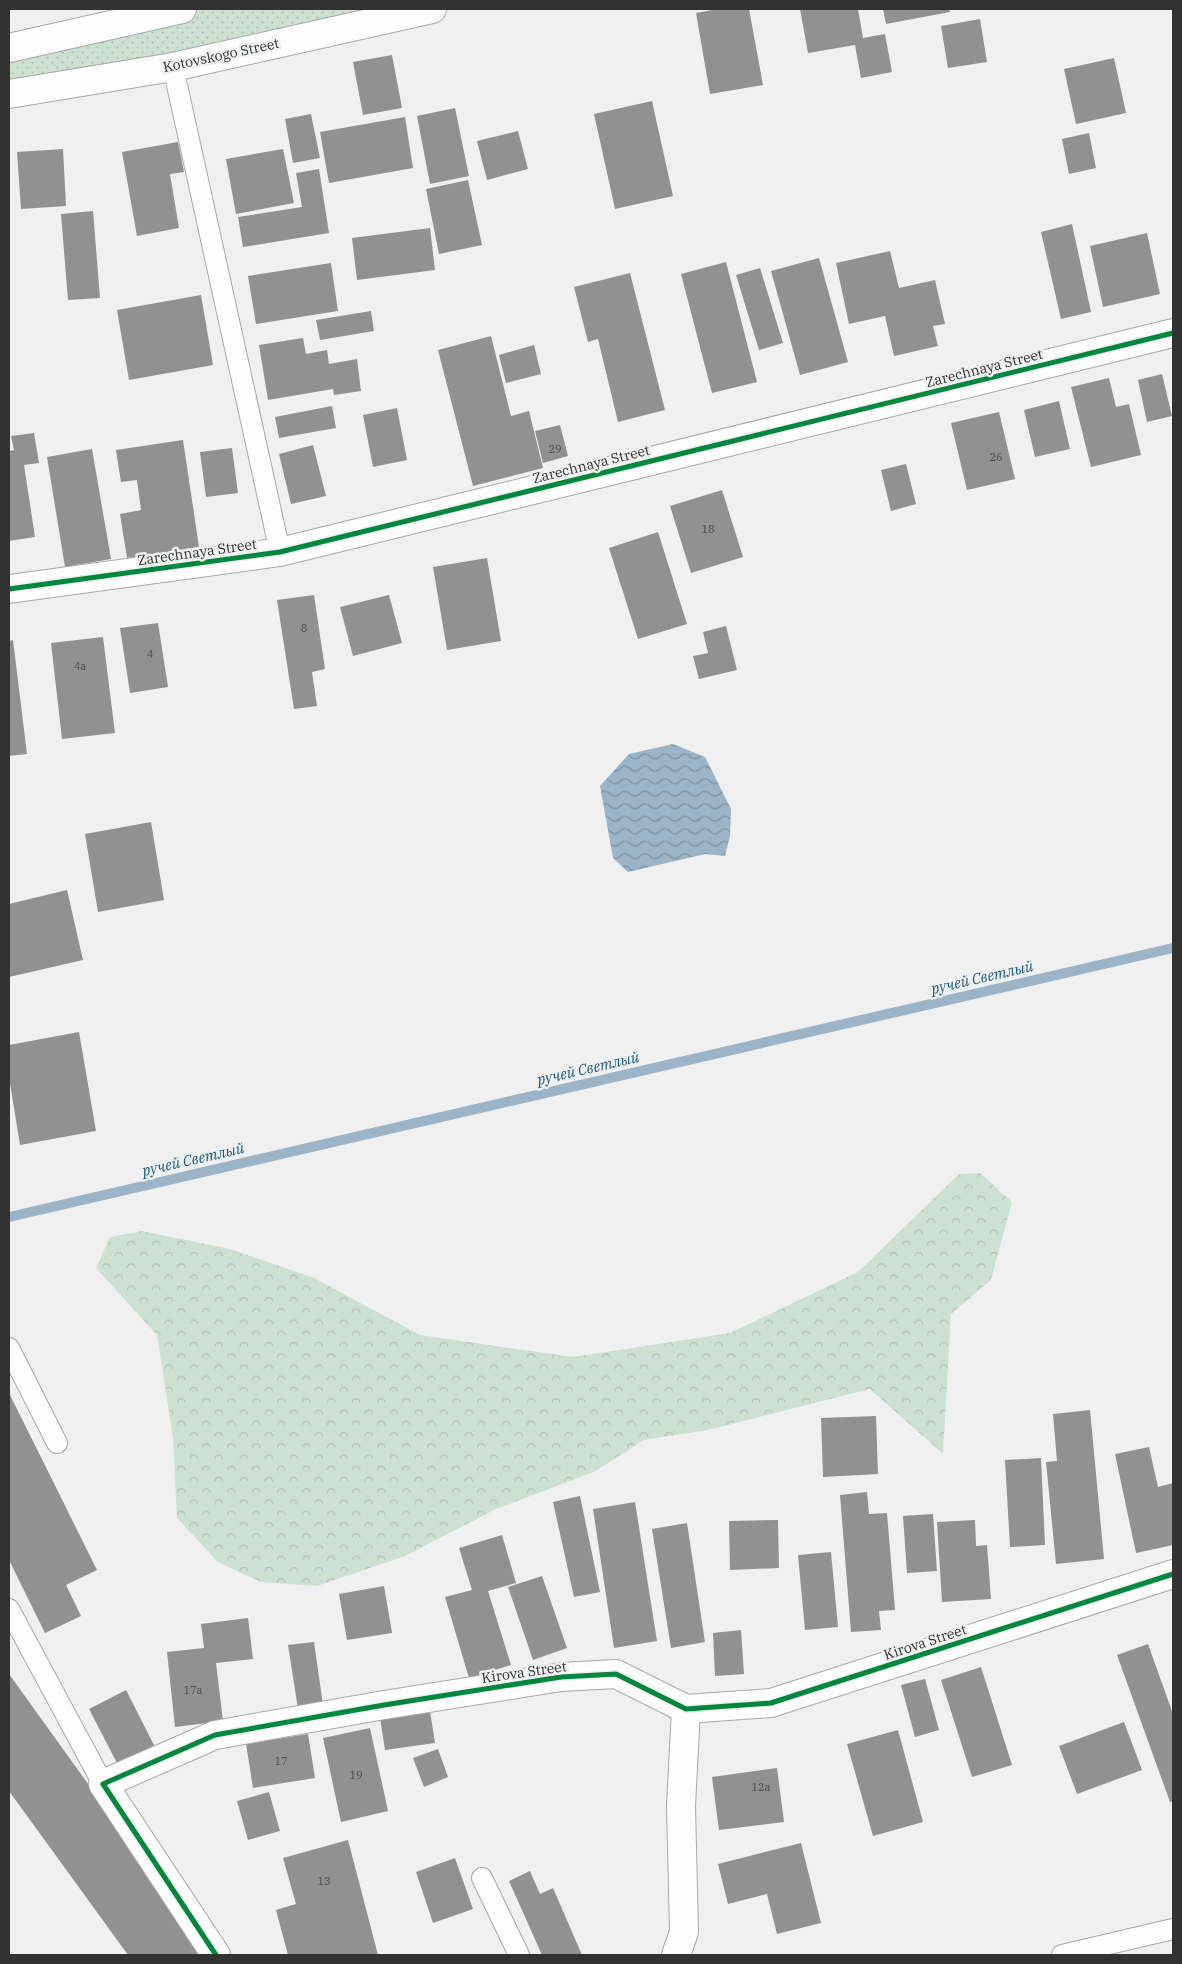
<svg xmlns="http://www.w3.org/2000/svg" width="1182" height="1964" font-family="'IBM Plex Serif',serif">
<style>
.grass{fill:url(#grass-dots)}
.forest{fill:url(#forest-crowns)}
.water{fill:url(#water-waves)}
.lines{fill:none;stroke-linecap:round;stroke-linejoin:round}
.stream{stroke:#9bb4c7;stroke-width:10}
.building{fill:#919191}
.service-casing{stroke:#a8a8a8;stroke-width:22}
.minor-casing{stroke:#a8a8a8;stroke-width:30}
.service{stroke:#fdfdfd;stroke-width:20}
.minor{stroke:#fdfdfd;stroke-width:28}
.cycleway-casing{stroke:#eff0f1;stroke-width:8}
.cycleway{stroke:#00873e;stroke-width:5}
.labels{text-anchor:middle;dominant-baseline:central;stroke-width:5;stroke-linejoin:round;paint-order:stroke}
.number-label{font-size:11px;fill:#4a4a4a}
.street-label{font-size:14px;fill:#323233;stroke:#eff0f1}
.water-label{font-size:15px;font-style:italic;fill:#1f5a80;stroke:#eff0f1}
</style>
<defs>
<pattern id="grass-dots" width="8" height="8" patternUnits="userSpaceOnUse" patternTransform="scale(1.25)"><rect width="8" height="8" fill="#cde1d3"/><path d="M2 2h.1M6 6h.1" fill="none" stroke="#b0c2b6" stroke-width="1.8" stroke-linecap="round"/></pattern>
<pattern id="forest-crowns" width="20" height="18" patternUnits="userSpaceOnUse" patternTransform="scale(1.25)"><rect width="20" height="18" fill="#cde1d3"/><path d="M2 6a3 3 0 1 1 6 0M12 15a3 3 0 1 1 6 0" fill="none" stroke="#b0c2b6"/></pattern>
<pattern id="water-waves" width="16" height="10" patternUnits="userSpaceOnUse" patternTransform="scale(1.25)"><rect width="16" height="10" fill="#9bb4c7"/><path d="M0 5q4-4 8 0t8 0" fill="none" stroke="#7f93a2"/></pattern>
</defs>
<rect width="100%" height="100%" fill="#f0f0f0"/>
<polygon class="grass" points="163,9 432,9 9,94 9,46"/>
<polygon class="forest" points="980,1173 1012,1202 991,1280 951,1314 943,1454 870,1389 708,1430 644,1440 594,1472 496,1509 405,1556 317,1586 261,1582 218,1562 177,1518 173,1438 157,1335 96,1268 110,1237 142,1231 230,1249 314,1278 420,1335 573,1357 730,1333 858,1272 959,1174"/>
<polygon class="water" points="673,744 705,757 731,809 730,836 725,856 705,854 628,872 613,858 600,786 629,754"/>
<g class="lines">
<polyline class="stream" points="9,1217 1173,948"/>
</g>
<g class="building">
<polygon points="718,9 749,9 763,85 710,94 696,13"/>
<polygon points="800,9 858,9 863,38 885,34 892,72 861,78 855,45 808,53"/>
<polygon points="883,9 949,9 950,12 886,24"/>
<polygon points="980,19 987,62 948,68 941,26"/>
<polygon points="392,55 402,108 363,115 353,62"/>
<polygon points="1114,58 1126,113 1076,124 1064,69"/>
<polygon points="652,101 673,196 615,209 594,114"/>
<polygon points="455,108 469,176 430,184 417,116"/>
<polygon points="311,114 320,158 293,163 285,119"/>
<polygon points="405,117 413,168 329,183 320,132"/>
<polygon points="518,131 528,169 487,180 477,141"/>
<polygon points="1089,133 1096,168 1069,174 1062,139"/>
<polygon points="178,142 184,172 170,174 179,228 137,236 122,152"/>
<polygon points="63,149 66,206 21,209 17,152"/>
<polygon points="283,149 294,203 236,214 226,159"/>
<polygon points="319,169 329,233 243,247 238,217 302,207 296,173"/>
<polygon points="468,180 482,245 439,254 426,189"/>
<polygon points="93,211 100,298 68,300 61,214"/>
<polygon points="1072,224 1091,312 1061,319 1041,232"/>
<polygon points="430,228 435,270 357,280 352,238"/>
<polygon points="1147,233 1160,294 1103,307 1090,246"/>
<polygon points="890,251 899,288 935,280 945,324 933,326 938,346 894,356 885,316 849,324 836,263"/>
<polygon points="819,258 848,362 800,375 771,271"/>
<polygon points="726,262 757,382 712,393 681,274"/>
<polygon points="331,263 338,311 256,324 248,276"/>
<polygon points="760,268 783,343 759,350 736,275"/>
<polygon points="630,273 665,410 618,422 598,339 588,342 574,287"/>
<polygon points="201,295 213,365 129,380 117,310"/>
<polygon points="371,311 374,331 320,340 316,320"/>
<polygon points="491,336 511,416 529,411 543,468 473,486 438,350"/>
<polygon points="303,338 306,354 327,350 329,364 357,359 361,391 334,395 333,389 268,400 259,345"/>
<polygon points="534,345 541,374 506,383 499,355"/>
<polygon points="1162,374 1172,416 1147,422 1138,380"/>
<polygon points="1109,378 1116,407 1129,404 1141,455 1091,467 1071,387"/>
<polygon points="1059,401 1070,449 1035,457 1024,410"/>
<polygon points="332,406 336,428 279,438 275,417"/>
<polygon points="397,408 407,460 373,467 363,415"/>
<polygon points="999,412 1015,479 967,490 951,423"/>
<polygon points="560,425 568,456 543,463 535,431"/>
<polygon points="34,433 39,463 24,465 35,537 9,541 9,451 14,450 11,436"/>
<polygon points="183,440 199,547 127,558 120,514 141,510 137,480 121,482 116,450"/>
<polygon points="313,445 326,496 291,504 279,454"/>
<polygon points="232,448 238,493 206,497 200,452"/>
<polygon points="92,449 111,559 65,567 47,457"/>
<polygon points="906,464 916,504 891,511 881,470"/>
<polygon points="722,490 743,557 691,573 670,506"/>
<polygon points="658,532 687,624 638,639 609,548"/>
<polygon points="487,558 501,641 447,650 433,567"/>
<polygon points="314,595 325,669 312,672 317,706 294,709 277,600"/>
<polygon points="389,595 402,643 353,656 340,607"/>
<polygon points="158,623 168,687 130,693 120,628"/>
<polygon points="726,626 737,670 699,679 693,656 708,653 703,632"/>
<polygon points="103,637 115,733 62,739 51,643"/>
<polygon points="13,640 27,754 9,756 9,641"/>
<polygon points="151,822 164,900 98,912 85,834"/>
<polygon points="67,890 83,960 9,977 9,904"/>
<polygon points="79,1032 96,1131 20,1145 9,1077 9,1045"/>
<polygon points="9,1393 97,1570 66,1585 81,1616 45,1633 9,1560"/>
<polygon points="1090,1410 1104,1559 1056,1564 1046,1462 1057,1461 1053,1414"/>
<polygon points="876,1416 878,1474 823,1477 821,1418"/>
<polygon points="1149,1447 1158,1487 1173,1483 1173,1545 1136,1553 1115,1454"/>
<polygon points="1041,1458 1045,1545 1010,1547 1005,1460"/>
<polygon points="867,1492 869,1514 887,1513 895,1610 879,1611 881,1630 851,1632 840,1495"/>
<polygon points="580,1496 600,1592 574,1597 553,1502"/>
<polygon points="635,1502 657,1641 614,1648 593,1509"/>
<polygon points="933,1514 937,1571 907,1573 903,1516"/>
<polygon points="778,1520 779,1568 730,1570 729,1521"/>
<polygon points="975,1520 976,1546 987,1545 991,1599 942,1602 937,1522"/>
<polygon points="687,1523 705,1642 671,1648 652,1529"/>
<polygon points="502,1535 516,1583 488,1591 511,1665 469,1678 445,1597 472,1590 459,1548"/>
<polygon points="831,1552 838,1627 805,1630 798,1555"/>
<polygon points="542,1576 567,1648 533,1660 508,1587"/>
<polygon points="384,1586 392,1633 347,1640 339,1594"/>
<polygon points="248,1618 253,1659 216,1663 223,1721 175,1727 167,1652 204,1648 201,1624"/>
<polygon points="741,1630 744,1674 715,1676 713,1633"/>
<polygon points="314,1642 323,1705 298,1709 288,1645"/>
<polygon points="1148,1644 1173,1714 1173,1801 1170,1802 1117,1655"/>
<polygon points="981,1667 1012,1765 972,1777 941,1680"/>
<polygon points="9,1674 211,1955 128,1955 9,1791"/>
<polygon points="925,1679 939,1730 915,1737 901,1685"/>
<polygon points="126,1690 155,1747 118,1765 89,1709"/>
<polygon points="430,1711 435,1743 385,1750 380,1718"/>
<polygon points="1124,1722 1142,1770 1077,1794 1059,1746"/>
<polygon points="370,1728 388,1811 341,1822 323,1738"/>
<polygon points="898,1730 923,1822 873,1836 847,1744"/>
<polygon points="308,1734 315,1778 253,1788 246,1744"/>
<polygon points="438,1749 448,1777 424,1787 413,1758"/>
<polygon points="777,1768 784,1822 719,1830 712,1777"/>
<polygon points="269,1792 280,1831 248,1840 237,1801"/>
<polygon points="348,1840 378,1955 288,1955 276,1910 296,1904 283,1858"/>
<polygon points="801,1843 821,1923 777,1934 767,1894 728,1904 718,1864"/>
<polygon points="455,1858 473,1909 433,1923 416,1872"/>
<polygon points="530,1871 540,1894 553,1888 582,1955 542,1955 509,1881"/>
</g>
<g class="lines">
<g class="service-casing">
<g id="service">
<polyline points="173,67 280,552"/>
<polyline points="9,1348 57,1443"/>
<polyline points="9,1609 103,1784"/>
<polyline points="482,1878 519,1955"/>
<polyline points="1062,1955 1173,1929"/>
</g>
</g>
<g class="minor-casing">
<g id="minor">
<polyline points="9,48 182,9"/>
<polyline points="9,94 173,67 432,9"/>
<polyline points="9,589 280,552 1173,333"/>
<polyline points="216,1955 103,1784 215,1735 384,1705 561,1677 616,1674 686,1709 771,1703 1173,1574"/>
<polyline points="676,1955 684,1932 681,1806 686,1709"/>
</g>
</g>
<use href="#service" class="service"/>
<use href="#minor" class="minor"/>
<g class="cycleway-casing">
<g id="cycleway">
<polyline points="9,589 280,552 1173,333"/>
<polyline points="216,1955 103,1784 215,1735 384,1705 561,1677 616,1674 686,1709 771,1703 1173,1574"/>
</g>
</g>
<use href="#cycleway" class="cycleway"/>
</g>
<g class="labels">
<g class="number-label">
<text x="555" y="449">29</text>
<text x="996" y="457">26</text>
<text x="708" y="529">18</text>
<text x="304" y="628">8</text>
<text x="150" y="654">4</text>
<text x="80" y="666">4а</text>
<text x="193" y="1690">17а</text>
<text x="281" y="1761">17</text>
<text x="356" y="1775">19</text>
<text x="761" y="1787">12а</text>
<text x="324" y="1881">13</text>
</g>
<g class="street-label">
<text transform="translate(221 55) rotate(-12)">Kotovskogo Street</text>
<text transform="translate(984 368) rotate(-14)">Zarechnaya Street</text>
<text transform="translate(591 464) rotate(-14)">Zarechnaya Street</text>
<text transform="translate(197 552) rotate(-8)">Zarechnaya Street</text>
<text transform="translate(925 1642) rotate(-18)">Kirova Street</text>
<text transform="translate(524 1672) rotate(-8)">Kirova Street</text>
</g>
<g class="water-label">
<text transform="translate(982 977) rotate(-13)">ручей Светлый</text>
<text transform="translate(588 1068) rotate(-13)">ручей Светлый</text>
<text transform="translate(193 1159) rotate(-13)">ручей Светлый</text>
</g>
</g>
<rect width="1182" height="1964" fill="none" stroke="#323233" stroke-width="20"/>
</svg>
